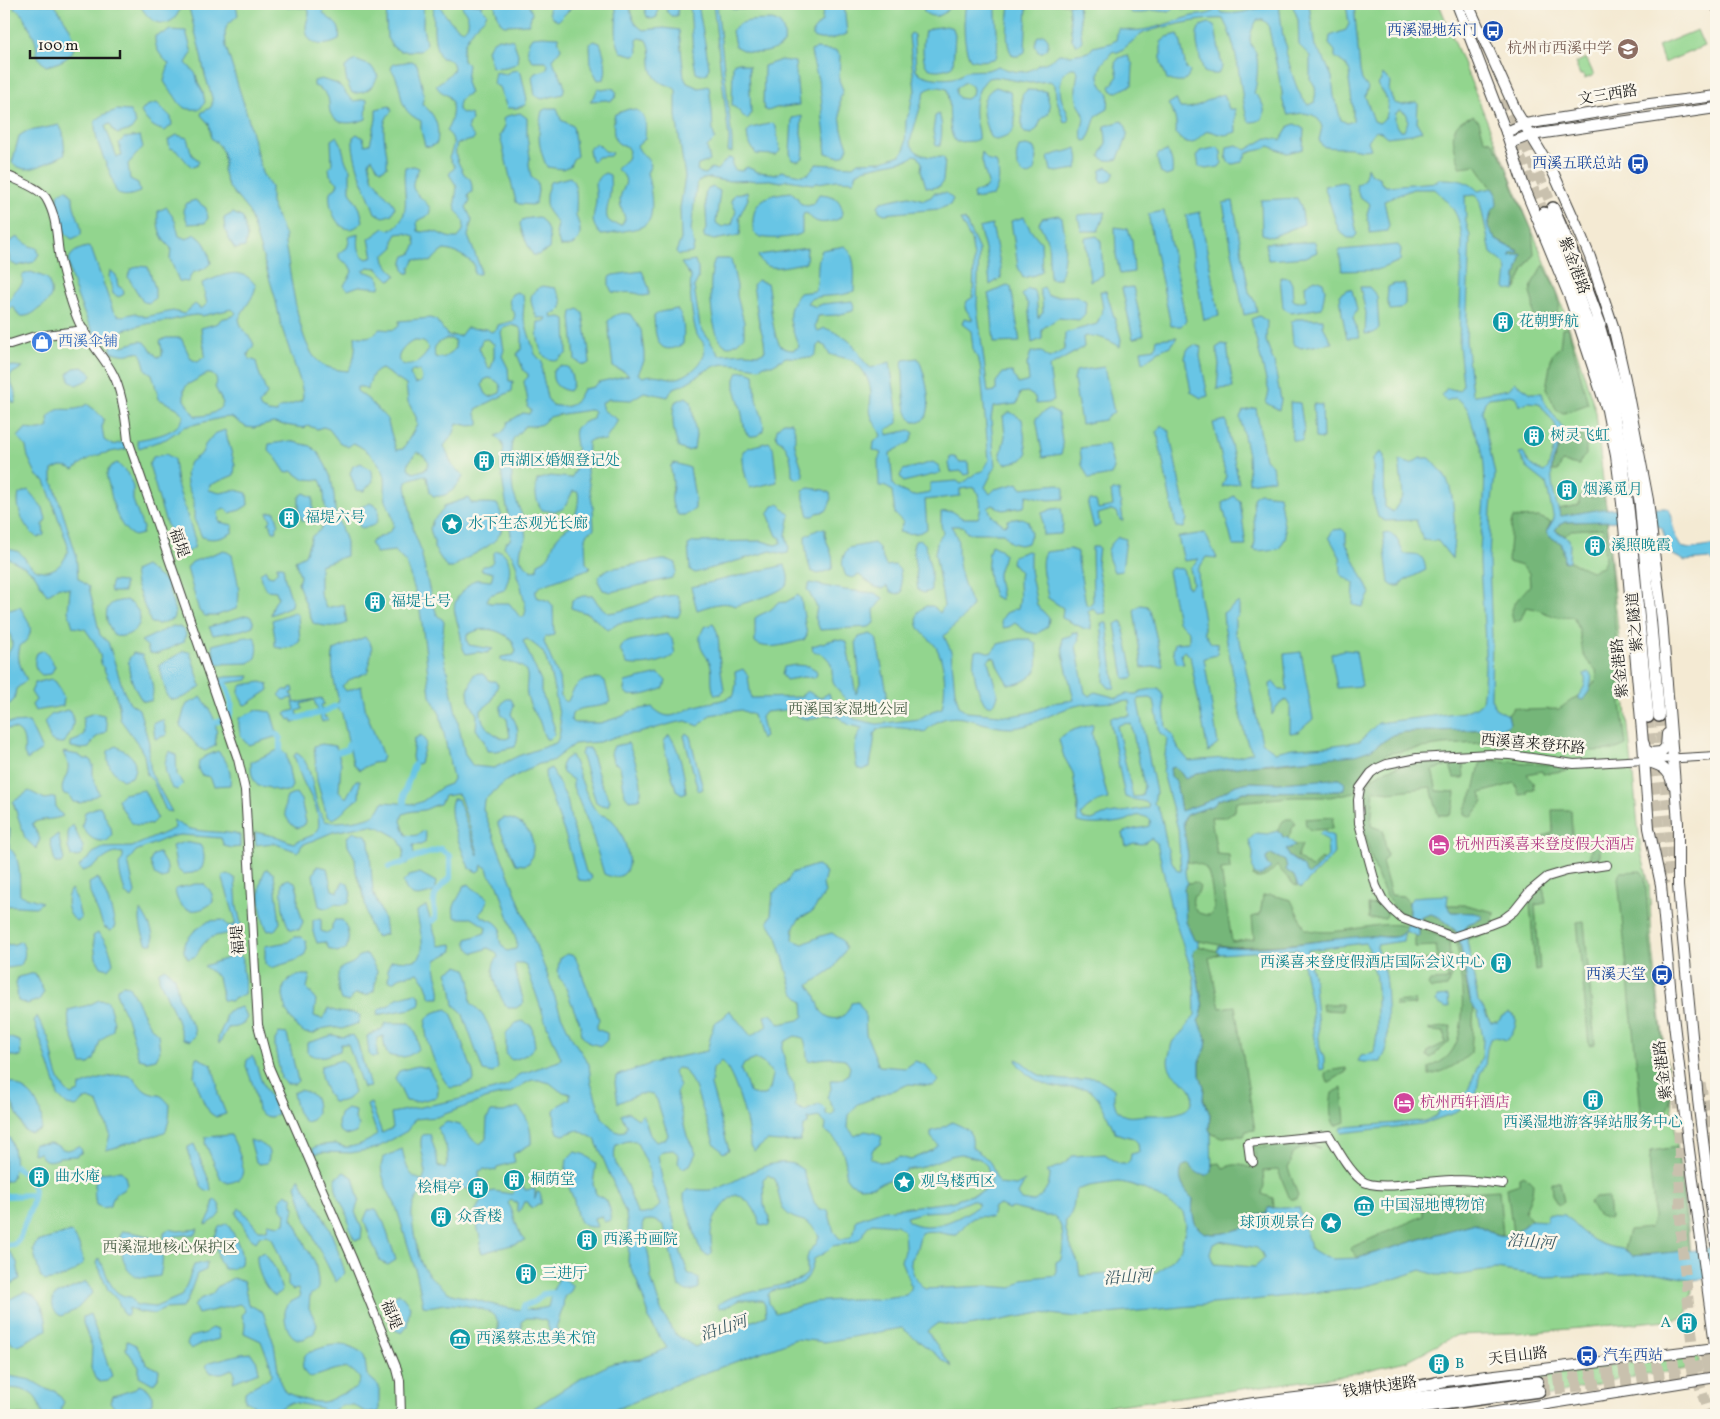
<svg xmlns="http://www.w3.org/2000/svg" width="1720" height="1419" font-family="Vollkorn,'Noto Serif SC',serif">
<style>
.green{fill:#92d58e;stroke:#577855}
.forest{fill:#75b679;stroke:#48694a}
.water{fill:#67c5e5;stroke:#427080;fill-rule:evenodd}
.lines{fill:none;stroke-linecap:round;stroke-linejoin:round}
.canal{stroke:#67c5e5;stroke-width:6}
.highway-tunnel{stroke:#c9c1ae;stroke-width:11;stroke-dasharray:11 5.5;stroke-linecap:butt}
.minor-casing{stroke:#3c3b37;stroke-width:10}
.major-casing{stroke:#3c3b37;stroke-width:12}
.highway-casing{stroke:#3c3b37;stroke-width:14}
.minor{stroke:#fff;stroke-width:8}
.major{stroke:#fff;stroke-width:10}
.highway{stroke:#fff;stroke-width:11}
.labels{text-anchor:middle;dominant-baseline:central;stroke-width:5;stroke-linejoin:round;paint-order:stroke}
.transit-label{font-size:15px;fill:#164399;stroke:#fbf7ec;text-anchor:end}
.education-label{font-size:15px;fill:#785e54;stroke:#fbf7ec;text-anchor:end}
.street-label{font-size:15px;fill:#1c1c1c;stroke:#fbf7ec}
.culture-label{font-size:15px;fill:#0d838f;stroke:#fbf7ec;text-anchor:start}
.shop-label{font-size:15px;fill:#366cbe;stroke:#fbf7ec;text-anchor:start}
.park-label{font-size:15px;fill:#455d44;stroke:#fbf7ec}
.hotel-label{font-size:15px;fill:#b23c85;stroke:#fbf7ec;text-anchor:start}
.water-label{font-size:16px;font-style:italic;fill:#365762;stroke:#fbf7ec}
</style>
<rect width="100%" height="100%" fill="#fbf7ec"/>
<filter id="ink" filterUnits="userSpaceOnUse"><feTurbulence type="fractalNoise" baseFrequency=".02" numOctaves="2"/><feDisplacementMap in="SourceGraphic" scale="10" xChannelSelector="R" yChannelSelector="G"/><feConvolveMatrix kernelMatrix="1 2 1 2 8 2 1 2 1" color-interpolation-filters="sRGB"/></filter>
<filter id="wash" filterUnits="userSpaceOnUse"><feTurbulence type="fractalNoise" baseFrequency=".0096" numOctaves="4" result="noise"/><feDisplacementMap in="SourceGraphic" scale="20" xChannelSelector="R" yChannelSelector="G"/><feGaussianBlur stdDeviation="1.12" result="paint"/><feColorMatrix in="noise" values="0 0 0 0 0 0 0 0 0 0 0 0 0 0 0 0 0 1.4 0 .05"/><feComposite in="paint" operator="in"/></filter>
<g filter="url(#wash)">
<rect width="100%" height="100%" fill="#f4ead3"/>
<g class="green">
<polygon points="4,4 1439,4 1559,296 1596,412 1638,825 1642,856 1649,884 1652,939 1660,1012 1688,1228 1692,1290 1690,1306 1686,1316 1678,1319 1536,1332 1457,1335 1406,1361 1342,1376 1040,1415 4,1415"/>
<polygon points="1697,30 1704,46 1664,63 1658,46"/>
<polygon points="1586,58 1594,75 1585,79 1583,75 1580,75 1575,63"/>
<polygon points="1692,1356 1697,1356 1700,1359 1700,1367 1613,1380 1541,1398 1538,1374"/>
</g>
<g class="forest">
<path d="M1473,116L1479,121L1484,139L1493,142L1507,168L1513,188L1532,230L1534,254L1524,269L1515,291L1516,276L1522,254L1510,256V253L1519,251L1496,240L1488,227L1496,194L1476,165L1460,167C1454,146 1444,123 1473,116Z"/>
<path d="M1544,265C1548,274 1564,302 1558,311C1555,316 1546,319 1541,322L1534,318L1533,303L1530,293L1533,282Z"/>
<polygon points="1568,327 1588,404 1564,413 1557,411 1546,388 1552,354 1560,347 1562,329"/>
<path d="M1572,431L1580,432L1586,442V455L1580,461L1579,465L1562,462L1558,471H1552C1552,458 1561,447 1562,434Z"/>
<polygon points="1580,496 1592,498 1604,496 1607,509 1561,516 1558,509 1579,505"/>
<path d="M1539,517L1551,522L1547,530L1549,537L1561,543L1563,549L1564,562L1569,561L1591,571L1602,567L1605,561L1603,528L1571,530L1565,536L1555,529L1559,525L1565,522L1607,521L1621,704L1626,745L1614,750L1592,751L1584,744L1568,742L1558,746L1500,742L1443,745L1408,750L1387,754L1364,773L1355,792L1330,797H1292L1236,802L1235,811L1225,817H1211L1217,854L1229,855L1230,869L1221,870L1232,942L1254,939L1252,917L1260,915L1263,896L1271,895L1291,900L1305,929C1338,939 1373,919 1407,926L1405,931L1397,937L1369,936L1281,945L1231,947L1194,940L1186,922L1184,888L1188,883L1195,882L1200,886L1198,893L1193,897C1191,910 1198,915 1210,915L1214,910C1213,900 1212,877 1206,869C1203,863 1192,863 1187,862C1189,846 1179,830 1186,815L1214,805L1218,800L1245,792L1339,791V779L1280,783L1249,782L1236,785L1207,802L1181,811L1176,782L1171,776L1170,768L1175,767L1179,770L1185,779L1196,773L1251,765L1276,764L1370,750L1393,735L1404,732L1495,729L1510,723L1508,715L1514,707L1525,710L1559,709L1592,686L1597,678L1596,670L1588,662L1583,654L1579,629L1573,617C1550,620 1547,610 1526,607L1521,619L1514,622C1506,606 1521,597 1530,585L1529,573L1522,566L1508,562L1511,524L1513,518Z"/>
<polygon points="1486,760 1567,766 1568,770 1543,774 1542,771 1527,774 1533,782 1534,789 1527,790 1527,794 1519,795 1515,783 1481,793 1483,802 1472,817 1465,814 1465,809 1474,791 1480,764"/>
<path d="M1428,761H1458L1463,764L1464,778H1454L1450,765L1432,770L1437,791L1455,792L1454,806L1450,815H1438L1431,787L1390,792L1374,790L1371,826L1383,830L1387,856L1382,862L1391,895L1403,896L1409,902V917C1405,914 1399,912 1396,909C1378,891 1363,834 1362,809C1361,801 1364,790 1368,783C1378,768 1411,763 1428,761Z"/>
<path d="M1552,810H1571L1572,834L1568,842C1560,845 1551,847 1543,841L1544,836L1553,833Z"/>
<polygon points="1333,817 1332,829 1310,830 1306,825 1305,819"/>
<polygon points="1287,819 1293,819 1295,823 1288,838 1283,837 1281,833 1277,831 1283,821"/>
<polygon points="1593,839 1600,840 1600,856 1593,861 1589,860"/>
<polygon points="1295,845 1302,845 1297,857 1311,868 1322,858 1324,860 1310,875 1305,873 1300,863 1288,856 1286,850"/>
<path d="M1271,854L1285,861L1287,867L1286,870L1294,876L1298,886L1294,885L1277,866C1270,873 1264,881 1253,877L1254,873L1261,875L1271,868L1267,864L1266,858Z"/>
<polygon points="1641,871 1645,877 1650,942 1670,1102 1665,1117 1653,1118 1644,1116 1641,1111 1618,878 1620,872"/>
<polygon points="1543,886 1546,903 1535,905 1540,970 1535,971 1530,903 1534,894"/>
<polygon points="1381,904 1388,913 1385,918 1369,919 1368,905"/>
<polygon points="1447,905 1466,905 1494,912 1492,932 1468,939 1466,927 1468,924 1481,919 1475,913 1452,912"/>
<polygon points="1432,914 1439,917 1456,931 1448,931 1420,922 1423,916"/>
<polygon points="1584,921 1595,1044 1589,1045 1577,922"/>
<polygon points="1419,929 1449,939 1451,976 1447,987 1431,989 1428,985 1430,981 1448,980 1446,965 1421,965 1420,961 1438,958 1436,946 1415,947 1415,936 1418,937 1419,935"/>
<path d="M1460,942C1462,956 1466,999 1474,1008L1471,1053C1458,1064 1446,1072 1429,1075V1068C1436,1064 1444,1061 1449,1055C1471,1029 1460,974 1457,943Z"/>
<polygon points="1198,946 1217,951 1220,954 1209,958 1220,1008 1235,1006 1255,1130 1246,1131 1244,1136 1228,1136 1221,1138 1211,1133 1209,1129 1210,1114 1203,1099 1204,1087 1200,1075 1200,1058 1206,1048 1207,1039 1198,1021 1201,1016 1203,1007 1193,955 1194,950"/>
<polygon points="1336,960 1336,965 1317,966 1316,961"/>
<polygon points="1415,1000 1416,1005 1396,1006 1395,1002"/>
<polygon points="1322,1004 1342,1004 1342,1011 1323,1010"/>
<polygon points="1451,1026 1449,1042 1431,1058 1427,1056 1428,1051 1445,1043 1444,1032 1429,1031 1429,1029"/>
<polygon points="1346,1068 1346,1072 1328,1083 1325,1074 1328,1071"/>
<path d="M1342,1088L1345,1122L1335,1126C1329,1116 1330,1104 1332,1093Z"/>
<path d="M1308,1143L1320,1148C1307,1145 1301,1147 1291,1155V1163L1288,1168L1298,1195L1296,1199H1290L1278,1170L1263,1171L1264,1185L1262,1194L1273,1198L1274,1207L1268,1208L1266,1214L1255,1220L1253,1226C1237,1228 1208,1243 1197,1226C1192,1219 1192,1208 1193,1199C1184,1190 1176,1179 1183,1166L1189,1164L1194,1170L1212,1172V1164L1220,1163L1223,1168C1229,1166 1234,1164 1240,1165C1247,1166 1250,1169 1257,1167L1254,1148Z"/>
<path d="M1677,1147L1689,1251L1633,1256L1624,1249L1629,1230L1650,1228C1660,1204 1645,1175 1651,1151Z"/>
<polygon points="1524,1175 1533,1184 1532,1193 1525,1212 1531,1220 1513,1234 1507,1188 1519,1184 1519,1177"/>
<polygon points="1551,1182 1560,1182 1564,1202 1560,1205 1557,1204 1552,1194"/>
<path d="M1499,1190L1503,1235C1494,1236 1483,1226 1474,1223L1358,1258L1350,1248L1423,1216L1422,1195Z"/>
<path d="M1608,1197L1610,1219C1600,1219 1592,1211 1589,1202L1595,1198Z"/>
</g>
<g class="water">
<path d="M14,4H54C72,30 92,56 46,66C33,56 39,49 34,37C30,28 25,19 20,11L14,9Z"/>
<path d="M140,4H181C176,32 149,27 140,4Z"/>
<path d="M188,4H236L238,15L227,25L225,32L226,47L247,114L262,173L271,187V203L285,236V244C291,272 297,339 316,359C324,368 336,370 348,371C355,359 356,349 355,336C364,338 374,338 379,329C387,329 393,332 399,326V321L430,318L436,320L448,336H460L466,328L487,329L491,332L497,329L498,325L513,321L515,315C510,307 507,302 512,294L517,292L523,295L524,305L523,316L535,354L542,362V372L547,398L552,405C571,409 575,405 583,389L593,387L599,382L629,375L625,372L613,367L608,321C615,314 621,312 630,314L641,330L644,353V361L638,374L643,377C658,371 670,382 681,377C693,372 708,360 704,345C703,341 699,338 697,335C692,320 689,292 691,277L681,263L695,261L698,268V279L694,287L700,326L719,355L744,353L759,354L765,351L764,340L759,323L753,285L757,280L767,283C771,298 771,337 782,347C785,349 789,350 793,350L799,347C791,325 783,313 799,293L815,291C820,277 815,263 822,250L845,246C857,257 854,276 854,291C841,298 824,294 810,299L807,303L816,307L822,304L852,301L854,306L853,311L837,315L818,316L815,327L818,331L825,328C835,332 846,337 853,345C860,353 862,362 871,368L890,362L898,417V423L887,429V435L910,430L914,433L910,442L890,453L893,485L897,489L913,496L930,493V483L957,481L961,484C971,479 973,472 983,471L989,460L980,364L973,349L971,331L962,324L964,318L973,320L965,308L967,301L973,297L974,258L971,240L960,220H965L979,250L977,306L988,392L996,391V382L1003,373L1012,372L1018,384L1029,381L1027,364L1031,352H1042L1049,358L1064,350L1065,333L1097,324L1103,309L1100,291H1106L1121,339L1120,347C1112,341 1093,333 1083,337L1084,347L1049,367L1054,400L1048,403L1036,404L1035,397L1027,392L1020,393L1017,404L993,407L991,419L995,467L985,487L990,494L995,489L1018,483L1021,488L1058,484L1064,488V499L1049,500L1027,495L1024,507L1003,510L993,505L988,508L992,516L1004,525L1008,524L1007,520L1022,518L1028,521L1031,534L1028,543L1020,545L1011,543L1003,533H967L963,526H951C962,543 956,546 959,563C961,578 967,592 972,605C963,621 956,623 944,636L951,651L955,691L959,706L967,712L1011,716L1032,712L1052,703L1074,700L1063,654L1062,638L1072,635V632L1078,633L1079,639L1076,646L1085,693L1090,696L1095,692L1117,698L1127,694H1137L1141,691L1159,688L1163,696L1166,727L1174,737L1178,748L1189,761L1236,757L1253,752L1248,745L1242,724L1224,625L1223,613L1239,602V615L1235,619V634L1240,641L1262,742L1275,752L1292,748L1329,746L1360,741L1378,723L1463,712L1476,707L1482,702C1489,656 1482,610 1480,564C1479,526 1490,485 1481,446C1480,442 1477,437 1475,432C1469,418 1471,405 1455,398L1446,401L1442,395L1447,388L1459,391L1463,385L1459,345L1462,239C1459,212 1453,208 1435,189H1413L1384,201L1389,225L1387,231L1370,233L1367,214L1370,204L1359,196L1356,185C1365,182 1366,175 1367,167L1370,173L1380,178L1381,183L1386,186L1437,182L1438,179C1453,179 1467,179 1478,191L1492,188L1496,194L1497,205L1491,212L1488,227L1496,240L1520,252L1511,253L1510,256L1522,254L1516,276L1515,291L1506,289L1505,287C1508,264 1509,267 1491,253L1479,198L1475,195L1465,196L1466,222L1470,236L1466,340L1472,393L1473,395H1476L1509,389L1515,382L1531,393H1542L1545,403L1563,428C1562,443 1555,452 1552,465C1550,481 1555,502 1561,516L1602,509L1666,508C1674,513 1671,519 1673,527C1674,534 1677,541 1681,547L1690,549L1716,545V563L1709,559L1685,561L1669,553L1662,528C1645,518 1587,522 1565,522L1559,525L1555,530L1569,539L1570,546L1569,561L1564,562L1563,549L1561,543L1549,537L1547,530L1554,519L1546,483L1527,468L1519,453L1523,452C1527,462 1533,468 1544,472L1548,468L1558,435L1555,424L1539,403L1527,402L1519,406L1516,397L1511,395L1489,398L1485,402L1482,411L1495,475L1491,509L1489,563L1492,635L1491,698L1495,708L1508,715L1510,723L1506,727L1495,729L1404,732L1393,735L1370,750L1355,755L1251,765L1196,773L1185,779L1179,770L1175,767L1170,768L1171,776L1176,782L1181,811L1207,802L1236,785L1249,782L1280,783L1331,779H1339L1345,783L1344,789L1339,791L1244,792L1218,800L1214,805L1186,815L1183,822L1188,856L1185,871L1186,879L1188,883L1184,888L1186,922L1194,940L1198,941V946L1194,950L1193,955L1203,1007L1201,1016L1198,1021L1207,1039L1206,1048L1200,1059V1075L1204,1087L1203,1099L1210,1114L1209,1129L1211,1133L1212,1172C1204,1180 1195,1172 1189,1164L1183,1166C1176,1179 1184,1190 1193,1199C1192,1208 1192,1219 1197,1226C1208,1243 1237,1228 1253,1226L1258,1214H1266L1268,1208H1285L1299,1207L1310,1248L1325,1257L1333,1259L1358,1258L1474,1223C1482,1226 1492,1234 1499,1235C1512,1238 1522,1227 1531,1220L1547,1221V1214L1565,1215C1576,1228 1590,1241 1607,1246C1620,1250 1621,1246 1633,1256L1716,1248V1276L1694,1280L1657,1273L1546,1277L1496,1269L1460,1275H1436L1421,1270L1401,1277L1362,1287L1245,1301L1076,1317L1041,1313L963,1327L938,1323L927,1331L952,1367L902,1328L825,1342L796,1339L681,1382L622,1407L595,1415H523L578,1380L613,1363L641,1359L667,1348L649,1320L648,1312L637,1281L628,1262L629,1240L626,1214L595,1139L578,1130L563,1135L558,1133L555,1124L554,1110L559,1105L570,1099V1094L560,1091L550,1083L539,1080H532L524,1084L510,1093L488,1098L437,1117L415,1119L407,1131L377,1148L351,1153L323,1152L314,1154L313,1148C319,1145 329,1144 336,1144C339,1145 341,1146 344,1147C354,1148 371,1141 377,1134L367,1105L371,1103L382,1133L393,1128L391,1113L456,1100L497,1089L507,1086L518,1075L559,1061L561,1058L547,1026L526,965L522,963H517L514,966L524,1003L516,1008H508C501,1002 493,978 493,969C493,964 495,961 498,957L496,952L488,948L474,953C469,949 466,946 467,939L485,933L486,927L472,918H456C448,907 461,898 463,886L469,884C473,890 482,893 488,899L483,910L479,914C488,922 493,917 501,929C498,939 499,943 507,951L516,949L517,943L498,885L489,875L487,868L482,865L481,869L477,872L469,868C463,852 445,814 453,799H458L478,856V852L460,797L458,794L444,796L440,804C434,805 430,808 424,810C416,811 410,811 403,814L401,821L406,835C414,836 419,836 424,830L426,836L425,842L421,845H413L414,857L409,859L407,864L402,863L404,849L397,837L381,828L371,825L333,832L302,845L298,852L273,843L256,845L255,832L278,837L293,843L313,835L318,830C322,812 309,795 302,779C299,772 297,764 294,756L296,753C312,759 313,795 319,810C321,814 323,817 325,821C335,824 369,820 376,813C379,810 381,806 383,802L415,804L423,801L442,787L450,784L453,779L440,714L430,696L425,646L419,603L406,563L395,551L376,553L370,543C377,536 389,536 393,527C395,520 389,508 386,501C384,492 386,485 385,477C382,463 366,448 353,443L348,447L339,442L329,429L323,427L317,429L309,426L303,428L273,423L254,428L246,427L231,417L221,418L184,427L166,439L139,448L137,440C152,437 178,434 184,416L177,408L159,399L152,374L146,370L141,353L134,352C125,357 121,353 111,352V345L114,343L111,339H105L100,342C90,333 66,272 69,260C71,252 79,249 87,247L91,248L113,311L117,315L123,316L135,313L145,317L173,311L184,314L195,304L201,309L207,304L202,283C222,276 242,264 256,286C253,300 244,307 239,319C242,334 250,333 254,345L248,354L249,359L256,361L258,370L267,394L259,405L261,409L268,412L277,413L278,409L302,401L303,395L301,384L281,325L275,297L249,212L228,186L223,170L224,160L223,153L219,145L211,138L209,124L201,115L202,112L210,108L212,105V98L205,75L200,51ZM232,309L236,313L233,316L221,319L218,323L201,328C201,338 205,346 205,356L198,362L191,359L181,338H166L160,341L162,350V356L157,357L145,342L140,341L123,346L118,343L115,338L123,330L147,324L168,321L188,316L196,315L202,316ZM511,325L519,327L522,332V348L517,354L524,371L528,374V377L524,381C525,390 529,398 527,407L531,410L529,414L523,413L508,422C506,429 503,433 496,436C499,439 501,441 503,445C505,454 500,459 501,468C503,491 509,513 511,535L510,540L505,543L504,547L512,555L517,567V576L521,586L526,610L524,617H520L509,603H489L487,600L490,595L504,590C510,578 514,561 501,551H496L493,554C494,563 491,566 483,566L481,570L493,573L491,581C486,581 480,579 475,580C471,582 468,585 466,588C448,605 455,611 460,632C462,640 461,647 466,654L477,652L487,653L493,649L469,645L467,641V635C484,625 498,629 512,640L516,651L514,655L501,657V660L504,662C510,662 523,665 526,671C529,678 525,687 527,695C529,704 534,712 539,720C542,727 542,733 546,739H550L554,735V726L541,691V681L523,641L527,639C532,643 538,647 542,651C549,660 558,708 560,720C561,728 560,737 556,743L518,756L494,768L473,766L465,755L442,647L444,621L437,615L430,593L420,547L414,532L406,486L408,480L424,475L427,477L430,492L433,496C448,498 456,488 463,477L462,474L453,467L444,446L454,433L457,423L470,426L479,425V420L476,415V409L512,391L513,381H509L508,368L502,356L504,350L501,332L504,327ZM446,339H451L455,341V349C448,355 444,360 435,357C433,346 436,343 446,339ZM487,339L494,344V357L491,368H488L479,348L482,340ZM414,341C442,340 421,367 406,365C389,362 405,344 414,341ZM820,343L825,346L829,354C836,357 844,357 851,360C862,365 870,381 871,392C871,400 869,408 871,415C873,423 879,428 881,436L874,442L873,450L881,453L878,460L879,486H885L892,491L895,514L903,522L899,532C909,534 918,535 927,529L925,500L960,496V489L975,487C980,498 983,507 978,518H962L952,511L941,512V525L943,533L938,539L935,553L944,606L940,613L933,606H926L918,612C913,634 931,635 938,651C946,669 946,689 942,708L932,711L919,719L877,724L854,719L831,700L829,693L820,698L807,691L800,697L751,698L748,676L743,669L735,672L736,684L734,695C722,702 709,702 696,706C687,709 679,715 670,716C662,716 657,711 652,707L630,711L623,716L600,723H574L571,720L572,714C581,704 599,710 610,702L605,681L599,678C579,680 576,683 568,701L565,702L561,697L559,678L544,642L545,637L554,635L553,606L549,601L536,597V590L541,586L591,568L586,563L585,538L587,533L594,529L593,508L587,471L588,442L593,439L606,441C608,432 614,428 618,420L603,410L601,403L609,399L631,400L644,392L668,397L673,388C691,384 704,368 719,365C731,362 747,367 760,368L764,365H772L786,357L811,358L816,354L817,346ZM382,369L406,385L408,402L416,417L417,425L403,449L396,450L387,419L369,400L357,391V387H362L367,390C371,381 371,371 382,369ZM413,370L420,371L422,378L421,382L415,384L410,374ZM207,374H211C217,377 218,382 215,387L223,403C220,413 204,417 195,416L184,400V389L187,385ZM489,378C497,380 503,385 500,393L490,397L486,394L482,385L484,380ZM589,410L594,411L593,419C587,421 580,423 576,428C570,436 585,459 571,478L550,476L537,480C535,492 535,500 542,510C565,514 564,508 573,491L578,492C580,502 576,517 570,526C566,529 561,532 558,536C549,548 554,557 538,563L537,570L532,571L523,563L520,558L521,548L526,539L524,521L513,492L512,480L511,448L513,439L525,426C534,426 542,427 547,418C561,413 574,413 589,410ZM417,452L422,454L429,462L426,469L414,473L408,468L409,462ZM1150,698L1154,700L1160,733L1167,738L1163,773L1178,829L1181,871H1178C1161,851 1168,818 1154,803L1156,792L1138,703V699ZM1129,701L1130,716L1111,717L1110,722L1125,797C1134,801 1141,799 1149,804L1147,808L1103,815L1092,820L1083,819L1081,815C1088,806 1098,801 1108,799L1092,734L1093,724C1082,728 1065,730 1059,740L1064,757L1073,773L1078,806L1077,822C1091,826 1111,824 1125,821C1129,820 1132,817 1136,816C1142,815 1147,817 1151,820L1149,826C1140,829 1131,828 1123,833L1126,846L1134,843L1142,844L1151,838L1157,843L1172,912L1194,978L1195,1015C1190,1020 1188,1025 1184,1030C1181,1034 1176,1037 1173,1041C1171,1044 1171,1048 1170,1052C1159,1081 1199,1078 1192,1102C1187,1117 1159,1115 1147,1115C1138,1115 1126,1120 1118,1111C1113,1105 1114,1096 1114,1089C1105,1082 1097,1076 1085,1078C1080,1079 1083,1080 1078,1080C1068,1081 1055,1079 1046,1077C1031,1074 1025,1061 1016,1059C1017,1065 1022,1069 1027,1074C1038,1082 1049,1087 1063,1088C1073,1088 1085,1086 1093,1092C1098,1096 1113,1126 1115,1133L1133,1138L1138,1143L1139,1152L1131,1154L1130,1160L1126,1164H1119L1105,1154L1072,1156C1065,1166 1056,1167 1046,1172L1050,1174C1050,1187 1043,1195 1033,1202L1022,1200L1018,1194L1025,1181L1016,1186L1000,1184C995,1178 995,1171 991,1164C986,1156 979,1153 972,1147C974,1130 965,1128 952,1122L940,1129L931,1131V1137L938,1145L933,1150L911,1160L900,1157L892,1160L880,1162L870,1158L873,1149L880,1144L882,1137L875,1133L865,1131L855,1136L848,1128L849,1115L858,1104L909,1084L933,1086L939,1081L924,1064L915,1061L906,1068L879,1066L866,1034L865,1013L858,1002L851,1003C847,1018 833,1025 821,1011C819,1008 819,1003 817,1000C816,995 812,990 809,985L834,968L846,949L842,940L832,933L821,936L803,944L793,940L794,927L799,919L813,911L825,893L823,884L826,872L816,865L792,873L787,882L773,893L771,915L768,922L777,937L793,992L803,1002L804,1016L799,1020L780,1024L771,1014L764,1016L767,1026L751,1036L729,1010L724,1017L714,1023L707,1051L659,1061L616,1076L615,1083L618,1103L639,1094H653L657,1100L668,1135L666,1139L656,1142L650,1135L643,1114L638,1119L628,1112L621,1115L627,1126L625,1131L618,1132L612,1129L602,1117L591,1083L589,1064L573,1040L561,1015L547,974L483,809L484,800L506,781L539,764L552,761L574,744L599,742L621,735L639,733L674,723L686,721L699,726L710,715L741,710L753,715L761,740L765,737L761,717L765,712L796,709V716C807,720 815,721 824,714L837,716L849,725L862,728C853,742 854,752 857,768L862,770L870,767C871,756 875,745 874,734L878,729C895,727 908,727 924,733C952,701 977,728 1010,728C1033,728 1053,711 1075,706C1090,702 1113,703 1129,701ZM1124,723L1131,724L1144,786L1142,796L1133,797L1117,726ZM795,1036L803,1038C807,1044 806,1054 808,1061C821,1058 832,1057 845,1059L850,1067L848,1075L840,1080H830L831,1089L827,1097L835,1111L832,1116L826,1115V1110L820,1104L805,1111L796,1107L794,1084L788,1075L782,1048L784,1042ZM756,1059L766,1065L773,1075L770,1089L765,1095H757L750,1093L741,1070L744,1064ZM721,1061C735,1072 750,1128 750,1146L754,1151L767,1141L779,1142L800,1141L802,1135L803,1127L808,1124V1119L819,1117L826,1124L825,1131C839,1138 849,1160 845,1176L850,1183L860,1187L874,1186L901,1175L907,1170L919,1168L950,1156L961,1154L980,1159L987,1166L991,1181L984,1191L950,1202L884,1210L856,1220C855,1231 854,1240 840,1239L834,1232L828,1210H820L814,1202L803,1170C800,1168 796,1165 793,1164C767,1157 741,1180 719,1188C709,1192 697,1189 687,1190L684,1194V1199L699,1247L703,1253L709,1256L712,1253C712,1248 711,1243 711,1237C710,1220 722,1203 736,1194C748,1199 758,1211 759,1224L769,1226L770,1218L764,1206L763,1179L768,1175L775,1179C778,1188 779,1202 784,1210C796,1225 808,1214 819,1236L816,1244L809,1252L807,1258V1274L798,1281L732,1297L718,1304L719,1308L726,1307L740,1300H762L765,1305L766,1316L728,1330L695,1347L675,1334L661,1310L651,1278L649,1257L642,1226L644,1221C652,1219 657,1220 664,1226L679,1287C687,1292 690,1293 699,1288V1279L688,1273L681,1253L669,1200L662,1179L658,1155L663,1151L673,1150L679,1155L678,1163L683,1168L690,1165L696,1153L687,1136L676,1093L680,1085L673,1072L677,1068L684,1069L695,1087L714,1143L723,1153L729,1150L711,1085L713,1069ZM627,1141H636L649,1168L650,1181L660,1205C655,1212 646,1215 638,1214C634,1206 632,1199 629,1191C623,1173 610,1165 616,1145ZM1118,1182C1141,1184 1164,1200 1183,1212L1186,1225L1181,1248L1171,1261L1157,1272L1133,1277L1108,1274L1080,1276C1079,1271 1079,1264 1077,1260C1071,1247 1064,1233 1066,1220C1075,1212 1073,1201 1076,1190L1089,1186ZM972,1200L978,1203V1206C958,1219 930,1234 908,1221L906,1217L924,1212L947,1211ZM1000,1205L1008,1209L1013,1208L1045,1216H1054C1065,1226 1064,1245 1061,1259L1056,1262V1275L1022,1279L1013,1288L986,1286L925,1289C915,1281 912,1272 910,1260L916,1251L921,1233C933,1228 945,1236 957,1235C967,1221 973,1213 991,1218L994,1207ZM872,1223L897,1225L904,1231L905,1247L901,1261L911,1286V1289L906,1295L876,1299H851L813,1302L775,1313L769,1303L768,1295L771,1291C796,1283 807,1292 814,1259L826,1252L832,1246C842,1244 855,1245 862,1236C865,1230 866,1227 872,1223ZM1220,1241L1257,1248L1262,1253L1264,1259L1255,1267L1214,1264L1210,1254L1213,1244Z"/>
<path d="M282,4H327L323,13C333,23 342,23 339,40C326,47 306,48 306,27C306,20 311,15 308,8L287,7Z"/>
<path d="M383,4H423C424,11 423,18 423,25C423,32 426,38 426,46L420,51H400L393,47L387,38L386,21L387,11Z"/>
<path d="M433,4H440C441,12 455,28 463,30C472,24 468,15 462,7L463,4H481V7L487,13C485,19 482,20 477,25C467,37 461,45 463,61L468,64L466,82L470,93C461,98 458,99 458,110L462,113L471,115L472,121L468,124V129L475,138L472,140L457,144C453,157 459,163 464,174C466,176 469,177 470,179C472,182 472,188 472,192L468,195L470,202L466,207L472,220L468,236L480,267V274H474V264C464,256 456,251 444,250C426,261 439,265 415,259L410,268V273H406C402,267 402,263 405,256L411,254L416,244L414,236L405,233L397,234L394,239V247L384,256L385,262L396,275L393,279L389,280L377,268L368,267L363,271C373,274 383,275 380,288L359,286L348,290L344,286C346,280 350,278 352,271L349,265L339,258V253L347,248L349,242L348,237L359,234C358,244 357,254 367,259L373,257L369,239L384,228L390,230C415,217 401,189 405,167L414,166L419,168C417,174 412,180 413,187C414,196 437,206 428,215C426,218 420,219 417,221L418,231C423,233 425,231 430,231C442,232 444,239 458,238C467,228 465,219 456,211L455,202L457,187L449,174L455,167L449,158C453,147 457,139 446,131C452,123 456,104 448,96C442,91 440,93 436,85L448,76L454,69C453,60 450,59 441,58C431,43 435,21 433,4Z"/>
<polygon points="496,4 528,4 532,13 529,24 504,25 500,22 495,7"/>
<polygon points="549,4 569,4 570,9 558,21 552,18 549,13"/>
<path d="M615,4H629C633,18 631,21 643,30L664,28L679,30L684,77L687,83L699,88L709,86L712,111L713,131L715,139L707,147L710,161L698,165L697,170L701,173L706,174L711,168L717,170L728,158L733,159L732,165L735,170L741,171L747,167L758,172L777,174L781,171L801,175L808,174L816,164L853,166L858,162L883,161L900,155L905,150L906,120L910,111L912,98L915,91L909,36L911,33L914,35L916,70C922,79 949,81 959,76C962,75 963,72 966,71L988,70L998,66C1009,71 1024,75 1034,68C1039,65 1036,65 1041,64C1049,62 1053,59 1059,54L1071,55L1089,52L1093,47L1111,43L1116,40L1118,28C1143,36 1168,22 1192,16C1202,14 1211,16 1218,7L1222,13C1243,16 1260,6 1279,4L1283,37L1287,48L1286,52C1290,65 1297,98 1309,105L1314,103C1316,93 1317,86 1310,79V56L1299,45L1298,19L1292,4H1309L1315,47L1324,59L1332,77L1334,96L1341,120L1347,123L1353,121V109L1349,81L1350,73L1346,65L1335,57V51L1329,44L1330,36L1346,30L1349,24L1346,4H1344H1354L1360,71L1362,80L1368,88L1365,96L1374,121L1379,123C1394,114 1388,95 1377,85L1380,82L1383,74L1390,82L1389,90L1394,103L1402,105L1416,102L1418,104L1417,123L1422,131L1412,134L1387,137L1381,132L1375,130L1368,141L1371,149C1362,151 1359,149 1351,148C1341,147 1332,149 1322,146L1319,140L1322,127L1319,120L1313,115L1304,113L1288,115C1284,107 1282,101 1282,92L1268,24L1263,20H1257C1254,26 1250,32 1250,39C1250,46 1254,48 1256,53C1259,62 1257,85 1254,93C1266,103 1271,123 1249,122C1245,115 1245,107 1243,99C1238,71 1237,45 1223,19C1209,17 1159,27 1144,33C1136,37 1128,46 1120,51C1114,54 1117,50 1112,52C1111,53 1108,57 1107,58C1095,70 1097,82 1109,94L1108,109L1096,116L1088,140L1084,141C1079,132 1083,127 1084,118C1085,111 1078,107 1077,100C1075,91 1076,82 1078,73L1075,68C1060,67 1059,86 1061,97C1063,106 1069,112 1069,121L1064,122L1056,97L1055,85L1050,81L1030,83L996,77L988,78C978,88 974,100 975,115C975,124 979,130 978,139L974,141L956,142C946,132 952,104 947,89C938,86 933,86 925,91L910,142C915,156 930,158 943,157L945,160L943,181L940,186L932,188L926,187L921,170L922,163L918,156L914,155L910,159L863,169L857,173L854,181L837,180L812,184L787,180L781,182L770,180L724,181L710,178L703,179L698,182L696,188L691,230L694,246L692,253L679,255L676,252L681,239L680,208L685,177L676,116V90C671,84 661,85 656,78C647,68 654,51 647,40L640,38L637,40L638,52L636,56L621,52C612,36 619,20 615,4ZM965,82L971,85L973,89L972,95L966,99L959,98L956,94V88ZM1400,110L1406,113C1409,119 1408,124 1404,130H1399C1395,125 1394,119 1396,113Z"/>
<polygon points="643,4 658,4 657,17 652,19 647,17"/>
<polygon points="666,4 678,4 677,16 671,16 667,12"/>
<polygon points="690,4 698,4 709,66 708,73 701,75 696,73 693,55"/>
<polygon points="713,4 717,4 732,140 732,152 728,152 729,139"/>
<path d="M733,4H753C747,10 741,10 732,9Z"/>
<path d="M823,4H844L847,34C837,38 823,42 813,37V31L822,21Z"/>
<path d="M923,4H950C947,16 933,20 924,12Z"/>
<path d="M966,4H996C995,20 1000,45 996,58C987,61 979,62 970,59C963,47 963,17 966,4Z"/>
<path d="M1010,4H1027L1025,52L1019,56H1013C1003,43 1009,19 1010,4Z"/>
<polygon points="1068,4 1078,4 1082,41 1078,45 1075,44 1072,39"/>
<polygon points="1130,4 1172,4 1173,9 1169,12 1151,10 1144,13 1132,13 1128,10"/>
<polygon points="1180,4 1208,4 1208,5 1190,9 1182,9"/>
<path d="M772,20C784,22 785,34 784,44C769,55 750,56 735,46L732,31C740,18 759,21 772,20Z"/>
<path d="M1209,23L1215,27L1222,67L1218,74H1210L1204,72C1201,62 1193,37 1199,28C1201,25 1206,24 1209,23Z"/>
<path d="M946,26L953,28L955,35L953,65C949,69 944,69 939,70C935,70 930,70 927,67C921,60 923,39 925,31L932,28Z"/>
<path d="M170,30L186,31L192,53L186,63L196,74L198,83L203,92L205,102L200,109C183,110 182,108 174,95C170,90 167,87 164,81L169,64C161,56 154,49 155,36C160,33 165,34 170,30Z"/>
<path d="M1044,34L1048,39C1049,45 1048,48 1043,52H1038L1035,45L1037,37Z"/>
<path d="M1178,34L1181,43L1186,68L1190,72C1185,84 1179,84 1167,79L1161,63V42L1167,37Z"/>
<path d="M542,36L558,37L561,49L553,59C555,72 568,80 563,94L542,99L535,96L532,77L535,73L546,70L548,65L546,61H533C526,55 526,44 532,37Z"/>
<path d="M498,38L513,40L518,54L517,63C511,67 499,69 492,67L487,50L492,42Z"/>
<path d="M594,41L600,43C604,53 608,69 604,79L598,80L591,67L590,44Z"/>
<path d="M816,49L837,51L840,56L839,80L843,90L840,99V114L842,130L848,147L845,154L839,157L826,153L825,145L826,139C822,123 823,105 820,89C818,77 812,61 811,51Z"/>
<polygon points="1127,55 1133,65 1132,85 1117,92 1112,91 1110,87 1118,76 1115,63 1119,58"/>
<path d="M355,60L371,66L378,76C373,88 366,94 352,93C347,84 345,77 345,67Z"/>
<polygon points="781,60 795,62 799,105 776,108 768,111 764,109 763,104 764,66"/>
<path d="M412,61L417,64L424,95L422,104C435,114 440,126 437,143L430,147L425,146L421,130V121C393,108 407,90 391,69L393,64Z"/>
<path d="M738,62L749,66L751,114L748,119C740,116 740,109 732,106L733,64Z"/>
<polygon points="518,70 521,73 527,99 525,105 517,108 507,108 499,87 493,84 495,72 506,74 511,71"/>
<path d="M321,79C327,81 335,82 340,86C347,92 345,95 354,101L367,99L366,119C357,123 340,126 333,117C324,107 337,95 314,86V81Z"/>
<path d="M996,87L1010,92C1014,113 1024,135 996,140L990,137C983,119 976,97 996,87Z"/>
<polygon points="598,88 602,90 613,88 617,93 615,98 610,101 606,100 590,101 595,95"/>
<polygon points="1027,90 1046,91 1050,107 1048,114 1042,118 1037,129 1032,134 1025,133 1022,130 1022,95"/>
<path d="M1224,94L1229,109H1235L1236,132C1230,134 1225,136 1220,134C1216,134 1213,131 1209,131C1197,133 1194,156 1176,134C1177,121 1175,114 1168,104L1176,99L1180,108C1199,110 1208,97 1224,94Z"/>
<path d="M157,103L171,117L172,125L165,131C153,128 148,123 141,112L146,106Z"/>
<path d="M390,106L392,111C376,125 389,147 387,167L381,170L378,168L372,158L369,162L373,180C380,184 379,188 384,193C388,198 392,200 395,207L392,214L384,217L375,213C367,191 351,159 353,137L357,134L363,138L365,145L370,144L376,119V109Z"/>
<path d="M547,108H557L561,120L573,126L577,156L573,159L570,166L562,169L547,167C538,148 537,132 542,111Z"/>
<path d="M629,109C648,110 646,124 645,139L637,146C640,154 648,157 651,165L647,173C650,183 656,216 647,223C641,229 632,229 624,231C616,232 610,235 601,235C588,221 595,215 596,200C597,195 595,189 595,183L600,176L605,173L610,175C610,181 611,186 610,191C610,207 597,224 622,225L625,219C624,213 620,207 620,200C620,188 635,181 616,169L627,159L629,151L626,146C625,146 619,144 618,143C612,139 613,121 615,114Z"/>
<path d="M117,110L130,111L136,123L131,130L117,134L113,130L110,124L105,126L117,157L122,156L119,143L124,138L140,136L143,147L128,164L130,179L138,183L140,192C134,194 128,197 121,195C114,192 114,184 112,178C105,159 94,142 95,121L103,115Z"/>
<polygon points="520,113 527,118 527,135 530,157 529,164 531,177 537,182 538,191 536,203 532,205 519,204 516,202 500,136 505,126 503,119 507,116"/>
<path d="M939,114C943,124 942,135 940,146H936L933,132L935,116Z"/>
<polygon points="802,116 801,133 804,147 803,158 798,161 792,160 790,153 792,118"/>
<path d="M1122,121C1134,135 1122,145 1118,159C1110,161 1106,161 1100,157C1101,150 1107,146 1106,140C1106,134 1104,132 1105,126Z"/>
<polygon points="773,123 776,127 780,151 776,155 756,154 748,141 747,133 751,128"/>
<path d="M1295,124L1304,129L1303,149L1287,153L1269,146C1262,151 1255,150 1247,153L1242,162L1233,164L1228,162L1226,156L1227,147L1237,145L1246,150L1267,138L1281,140L1289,126Z"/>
<path d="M59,125L63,132L65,154C58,158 34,170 27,169C21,169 17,166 12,163L19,136L25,132Z"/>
<path d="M177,135L187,138L192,155L196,158L199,162L196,166L192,167C184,161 180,150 170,148L168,140Z"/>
<path d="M337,136C345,148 342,159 350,169V191L360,209L363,221C343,244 327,211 330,192L336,188L338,183L330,175L329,168L332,164L331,140Z"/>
<polygon points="598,144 605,151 612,153 610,156 597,157 594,161 591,160 589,150 591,146"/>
<path d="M1026,146L1034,148L1037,158L1034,171L1029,175L1023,174C1015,166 1015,157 1019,147Z"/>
<polygon points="1218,147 1221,152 1222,163 1219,167 1206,169 1199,167 1197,155 1200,151"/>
<path d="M1076,148C1079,156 1080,162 1076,169L1057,172L1051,171L1048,157C1058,152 1066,153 1076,148Z"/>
<path d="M1167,151C1172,158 1173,166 1172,174L1166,176L1161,173L1157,159L1158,154Z"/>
<path d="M982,152C986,159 988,162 996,162C1000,174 1000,184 993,196L974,199L973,194L978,191L985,189L988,184L981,157Z"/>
<polygon points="1107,167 1115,172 1112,179 1108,182 1101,182 1100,177 1101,170"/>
<path d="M570,177C579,186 576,203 576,215C577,220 580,225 580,230C581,243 571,248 560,246L556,233L558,224L548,211L546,203V194L550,182Z"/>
<polygon points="1343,182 1347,184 1357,234 1354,238 1348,238 1339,231 1324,186"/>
<polygon points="713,187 720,191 716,223 722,227 732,224 736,211 731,200 735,194 747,192 748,199 739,217 741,225 740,235 714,240 704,237 704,232 707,229 705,193 708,189"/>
<path d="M67,189L73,197C72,211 83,221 81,235L72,239C59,232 55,205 59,193Z"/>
<path d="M791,192L797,197L800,203L807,206L814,204L819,194C834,195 840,198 843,213L839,219C827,223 816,226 808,214L804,213L802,219V233C795,238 764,241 757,235C752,232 753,226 753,221C754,197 772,194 791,192Z"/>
<polygon points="934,193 946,193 953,199 950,205 939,209 884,214 879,211 878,206 881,202 909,196 924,200 931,197"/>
<polygon points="1297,198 1301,206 1304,224 1271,237 1262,234 1261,200"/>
<polygon points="195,200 206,208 208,218 205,223 188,224 183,209 187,203"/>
<polygon points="1233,201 1249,292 1255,302 1257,312 1244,315 1223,203"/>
<path d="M167,207L175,221L179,236L187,239L194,234C206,241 208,249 211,263L204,269L192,273L188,282L179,281L170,259L171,248C159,238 157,225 158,211Z"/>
<polygon points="1164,211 1186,321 1181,326 1171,326 1148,214"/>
<polygon points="1106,212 1098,231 1081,231 1078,215"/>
<polygon points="1200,212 1219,316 1204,320 1186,215"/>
<path d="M233,213L243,218L247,237L245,247L235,249C228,239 224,230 224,218Z"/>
<path d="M1058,215L1062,218C1067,240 1065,257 1060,279H1050L1048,242L1039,223L1042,218Z"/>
<path d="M538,217C548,223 551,239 549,249L538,255H533C529,248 520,230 520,223L524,219Z"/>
<polygon points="1024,217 1030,229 1041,242 1042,271 1035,275 1023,278 1018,267 1011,221"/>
<polygon points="992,225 1001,268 1001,278 990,285 987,256 979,228"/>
<polygon points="1115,227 1128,229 1132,240 1134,272 1120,274 1116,255"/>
<polygon points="1097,236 1101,241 1103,275 1090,281 1085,238"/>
<polygon points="17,237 30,246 37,248 39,254 34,262 17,266 10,262 7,244"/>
<polygon points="1315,242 1317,252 1306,257 1268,260 1266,243"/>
<polygon points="1398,245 1401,249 1400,261 1377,270 1342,271 1339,250"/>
<path d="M807,248L806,263C790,264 763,276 758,255Z"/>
<path d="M715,259H731L737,286V296L744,322V336C709,378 706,275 715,259Z"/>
<polygon points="138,266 148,267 155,288 155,298 150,303 143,302 128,277 130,270"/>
<polygon points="110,270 116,275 118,286 123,289 124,294 119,297 113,294 109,277"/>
<path d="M642,271L649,288V295L643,296C633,290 623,294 612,292L609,286V277L613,275Z"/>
<path d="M31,272L47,278C54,293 53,299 40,308C32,314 29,317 19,316L13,306L9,311L4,312V305C11,301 11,297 15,291C18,287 21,287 23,281L22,275Z"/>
<polygon points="1280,277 1289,278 1292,284 1293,300 1297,302 1306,300 1305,285 1315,279 1323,282 1325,290 1322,308 1292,313 1283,308"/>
<polygon points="1394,284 1405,284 1405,304 1400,309 1390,310 1387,301 1388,287"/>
<path d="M543,286L555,288L562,300V308L557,313L551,314L552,318L560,317L566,319L567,353L556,361C555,360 549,359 548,359C538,354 536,332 538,322L545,321L547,318H537C531,303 525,293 543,286Z"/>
<polygon points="1007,286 1011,287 1020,342 994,343 991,307 988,294"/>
<polygon points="1044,287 1048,296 1077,296 1086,301 1085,314 1079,320 1058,318 1042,329 1042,339 1032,343 1028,304 1022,295 1028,289 1033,290 1036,295 1038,318 1043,312 1042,299 1039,289"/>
<polygon points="1133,287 1144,335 1133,339 1122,288"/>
<polygon points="1360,287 1369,287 1377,296 1379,328 1374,333 1365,334 1366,313"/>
<polygon points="1348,289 1352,290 1357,309 1353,318 1360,337 1347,338 1342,314 1340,294"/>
<path d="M578,309L583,313C585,329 589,346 590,362L586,365L581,364L575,360L571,318L572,312Z"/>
<path d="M677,309C685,318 684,333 683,344C657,359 655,336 654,316L660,312Z"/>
<polygon points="1259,316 1267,321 1266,341 1274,363 1281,400 1279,410 1266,403 1269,392 1251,319"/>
<polygon points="1296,319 1323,319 1323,326 1332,343 1301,348 1293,344 1291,322"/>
<polygon points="1177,337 1172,345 1159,351 1143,363 1141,350 1155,348 1157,339"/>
<polygon points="1222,344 1227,345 1233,388 1217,389 1219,364 1216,348"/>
<polygon points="1194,345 1201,347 1200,356 1208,396 1201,398 1191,392 1185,358 1187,350"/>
<path d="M918,358C924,370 933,404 926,417C925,419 922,420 920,422H913C900,407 905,382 902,364L903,360Z"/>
<path d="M14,366L23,367L10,375C9,386 21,394 14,404L4,387V367Z"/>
<path d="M559,366L568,367C571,375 576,383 569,391C558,389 551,383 553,371Z"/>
<polygon points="83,367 91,373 92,376 88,380 76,385 70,381 68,373 74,368"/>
<polygon points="1104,367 1114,412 1104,420 1081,424 1074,380 1076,371"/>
<path d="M747,371L754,374C755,382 755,391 756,399C759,411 775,438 749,436L745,431L741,409L735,388V379L738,372Z"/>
<path d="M686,397L691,401L696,435L694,449L687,451L679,448C673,435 671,416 675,402Z"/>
<polygon points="1290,402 1300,403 1304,430 1302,441 1292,440"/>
<path d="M87,404L95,410L104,419L102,427L104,440L112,445L124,442L127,449C105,453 90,454 74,470C65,465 61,465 52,470V479L76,554L78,578L89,587L100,635L108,642L124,692L130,703L139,709L149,743V758L151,773L172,812L166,811L153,781L147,775L144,755L138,744L120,719L119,706L115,693L101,663L100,655L95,643L85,629L73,627L68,611L70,589L59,587L47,595L35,575L25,567L4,556V543C11,553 13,548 20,553C24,556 26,562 30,565C46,580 68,565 68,546L45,481L37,476L28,457L26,447L18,437L26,428C34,431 42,431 49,427L48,418C58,405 62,411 75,409C79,409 84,406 87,404Z"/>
<polygon points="1313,404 1322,405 1323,439 1315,438"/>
<polygon points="1256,408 1265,459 1272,465 1274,479 1249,483 1248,455 1240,417 1243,411"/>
<polygon points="1048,409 1058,414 1063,447 1061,454 1043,457 1036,418"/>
<polygon points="1010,412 1022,419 1027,454 1022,460 1005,464 1000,458 1005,436 1003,416"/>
<polygon points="1226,420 1239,483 1222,487 1226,476 1213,423"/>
<path d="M784,422H791C797,429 794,436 795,445C797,456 802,465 804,477L797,479L792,476C792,462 790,445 777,439C775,431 777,426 784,422Z"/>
<polygon points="1161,425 1169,431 1187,519 1184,528 1176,527 1157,432"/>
<path d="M225,430L235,465L234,475L210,485L209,490L220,493L235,490L247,493L248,505L240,510L230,513L224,508L218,512L219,522L233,525V532C223,538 214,541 202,537L194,519V502L187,485L186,472L190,462L202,453L205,445L214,434Z"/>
<path d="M290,441L311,446L319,454L326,466L331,478L334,495L335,510L346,542V556L320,565V593L326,608L344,604L347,623C339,628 322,627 313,623L298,584L300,576L295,560L305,555L312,536L320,530L327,514C323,502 326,491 320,480L303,479L292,471L286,473L276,458L268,450L269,444Z"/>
<path d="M769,442L773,447L777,482L750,488C745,478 742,463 743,451L750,447Z"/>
<polygon points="1108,444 1114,469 1111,475 1089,479 1082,465 1080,448"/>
<path d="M1381,452L1384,456L1385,507L1393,512L1403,496L1399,460L1411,464L1420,458H1430C1436,465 1443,472 1447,480C1456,498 1455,539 1452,559L1438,541L1423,540L1416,520L1385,521L1378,517L1373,498V458Z"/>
<polygon points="166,454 174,459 177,484 195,540 194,548 186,553 179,553 175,547 164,517 149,464 153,457"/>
<polygon points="950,457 955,457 959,462 968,462 969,474 965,475 962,471 951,472 949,464"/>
<polygon points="933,462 939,466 941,473 903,482 900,476 903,470"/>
<path d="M117,463L129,475L133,487V500L143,528L142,534L134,536C118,528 113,505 110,489C109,485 106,478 107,474C108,468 112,465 117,463Z"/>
<polygon points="361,463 372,471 373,481 364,491 356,490 350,473 353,466"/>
<path d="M675,463L690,468L695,498V509L685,515H678C668,501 673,496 673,482C673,476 670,472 671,465Z"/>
<path d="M809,488L824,490L830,493C832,500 830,505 826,511L817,513L814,516H809L804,499L803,490Z"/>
<path d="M28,490L43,508L46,519L43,525L44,535L38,538C25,530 15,509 19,494Z"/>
<polygon points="1119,490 1123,521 1120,520 1117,512 1111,510 1098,514 1100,525 1094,528 1088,505 1090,500 1096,501 1098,509 1113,506 1111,491"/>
<polygon points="304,493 313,497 313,519 307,521 302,520 299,514 299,497"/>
<polygon points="1259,493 1279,495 1286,537 1279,549 1258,551 1253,549 1255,542 1253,498"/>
<polygon points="1234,496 1240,501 1246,546 1233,546 1222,503"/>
<path d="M468,498L471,503C480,504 488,502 497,504C518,545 473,549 453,568H447L434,548V542L430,529L433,520L443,510L444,506Z"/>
<path d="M370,503L378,507C380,523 376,527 360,528L356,514L359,508Z"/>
<polygon points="779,504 790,515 786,535 789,548 788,553 783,554 771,551 695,573 690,570 688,545 694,542 762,541 775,545 781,543 781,538 777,536 768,514 773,506"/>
<polygon points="1061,508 1063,524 1061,534 1043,535 1042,513 1052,509"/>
<polygon points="270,512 275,512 279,525 276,526 277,531 273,531 270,523 268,524 271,520 267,513"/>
<path d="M819,529H825C824,545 836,553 832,569L818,574L811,571C807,560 805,548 805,536Z"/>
<polygon points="1342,529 1346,533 1346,543 1370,593 1363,607 1353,605 1354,583 1341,575 1340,557 1329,537 1333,530"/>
<polygon points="1205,533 1217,558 1206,557 1198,570 1199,593 1204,619 1204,632 1211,643 1218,644 1217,655 1204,658 1218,744 1208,752 1190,656 1184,651 1181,654 1184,664 1176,663 1173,650 1175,643 1189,642 1189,632 1178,621 1168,571 1172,568 1183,569 1188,588 1193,584 1190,568 1199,559 1184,561 1178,537"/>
<path d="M1389,533L1396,537L1404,554C1419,554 1423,553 1426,570L1404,581L1400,586H1393L1389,583L1383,534Z"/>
<path d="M1118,537L1126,539L1122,571L1114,572C1107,554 1103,551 1118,537Z"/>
<polygon points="921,540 925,544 931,571 931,591 923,593 918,590 913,547 915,541"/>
<path d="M874,543L878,547L886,566L895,565L900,570L902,592L898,594L891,592L887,586L883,589L875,587L859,575L852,578L846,576C841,565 841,558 848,548Z"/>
<path d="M991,545L1000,549L1004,554C1003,562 998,569 998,575C998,584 1002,591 1001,600L994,596C988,579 985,563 991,545Z"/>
<path d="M1092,547H1099L1097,564L1106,613L1098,614L1093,608L1088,611L1091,621V629H1085L1062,618L1063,608L1048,598C1046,584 1038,564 1045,552L1070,549L1078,552V561L1086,604L1089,606L1093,601Z"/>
<path d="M224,550L232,555C235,571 243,593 236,609L215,616H205L199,611L187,568L192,562Z"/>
<path d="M1027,551L1030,552V570L1037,605L1049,618L1048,626L1037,634L1027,632L1015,623L1009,627L1003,628L1001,620L1006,613L1018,608C1022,596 1017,584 1020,572L1012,563L1013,556Z"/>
<polygon points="662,560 669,560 676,563 676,572 672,578 611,592 603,590 599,583 599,576 608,569"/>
<path d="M785,565C786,569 789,576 788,581C787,593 746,602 735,606C723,600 710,606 697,610L691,587Z"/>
<polygon points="145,566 167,583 175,612 173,619 159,624 151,623 136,585 134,571"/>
<polygon points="277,566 283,566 285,579 292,601 291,606 271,615 273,606 278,597 276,591 266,590 261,580 260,574 265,569 268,575 273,576 277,572"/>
<polygon points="112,581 124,582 124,592 111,592 110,587"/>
<polygon points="810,583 845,590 875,593 883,598 874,610 875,623 869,627 820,630 815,617 817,607 807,589"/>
<path d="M677,595C681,603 683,608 678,617L664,616L619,623L608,630L589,614L571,608L572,600L583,596H593L598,604L608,613C632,611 653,596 677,595Z"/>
<path d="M798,595L801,599L807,635L804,640C790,643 766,652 755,642V618C764,611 769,614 777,603L786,602Z"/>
<path d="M126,600C129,602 134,605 136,608C148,623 131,639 115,636C109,629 102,613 110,605C114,601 121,601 126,600Z"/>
<polygon points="1140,605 1147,606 1150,610 1163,666 1142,668 1134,610"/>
<path d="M20,607C29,622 38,633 20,646C16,660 21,668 27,680L16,689L14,700L4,709C4,696 1,673 4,661C5,655 12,650 12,644C12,631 0,623 6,611Z"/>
<path d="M294,612L298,615L300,641C293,648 285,650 275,647V638L272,620Z"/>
<polygon points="247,615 251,617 253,621 253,626 242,630 213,635 209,627"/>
<polygon points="1122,621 1134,676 1132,679 1124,678 1115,624"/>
<polygon points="1101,623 1107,623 1115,688 1109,688 1104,682 1105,660"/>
<path d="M713,624C721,634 718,651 720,663C721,672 723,681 724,690L721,694L715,695C709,684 714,674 710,663C707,656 700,650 700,642C699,636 702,632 704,627Z"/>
<polygon points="173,626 180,627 186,633 184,642 157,654 149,653 147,646 141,641"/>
<path d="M667,634L672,639L675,654C666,663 639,667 627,664L620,650L623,644L630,641Z"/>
<path d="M870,634L876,637L887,692L886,701L861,710C851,706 836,691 833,681C831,673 834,665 827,658C824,654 818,653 813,651L812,646L836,639L846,641L856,694L860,685L856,641L859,637Z"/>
<path d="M245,637H254C259,644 258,651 256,658L249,663L216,664L212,645Z"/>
<path d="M365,637L370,642L372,649L368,672L349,680L342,686L346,691L361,686L366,712L383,756L381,762L373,763L359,770L353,763L342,714L336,706L339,700C334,685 330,665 334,650Z"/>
<path d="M1019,639H1030L1036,644C1037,658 1042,671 1027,679C1020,683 1016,685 1008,684L998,667L995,658L991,657L988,661L998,695L996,701L991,706L985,704C976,689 971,668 975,651L981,650L991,653L998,644Z"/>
<path d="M44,650L55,666L51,674L42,675C34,669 33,663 37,653Z"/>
<polygon points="1343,650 1356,651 1362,686 1337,688 1331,654"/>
<path d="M184,651L190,652L201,686C194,693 182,699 173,700L167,696L159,665Z"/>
<polygon points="1301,652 1313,719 1298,732 1290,733 1290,706 1286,700 1277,706 1272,715 1270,684 1274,682 1280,690 1287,690 1284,654"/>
<path d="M133,653L142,655C147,668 157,687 151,701H143C136,694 126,670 129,659C129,658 132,655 133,653Z"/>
<polygon points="795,665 809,666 816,670 817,674 815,678 803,677 786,680 782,675 784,667"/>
<path d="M1589,672L1592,677L1590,690L1583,700L1578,699V696C1584,688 1587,684 1584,674Z"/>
<path d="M480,673L486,676L490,681H495L498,685L491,702L481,710C480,725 492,735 506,739L510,737L507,719L501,714V705L506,699H511L514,705L511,714C518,726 520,733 515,747L496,751H487L484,741L476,729L477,715L469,700L468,691L474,674Z"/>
<path d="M659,674L666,681L664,688C652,693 640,697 628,695L624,690L625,682Z"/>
<polygon points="250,676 248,680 227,683 218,688 218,679 225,677"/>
<polygon points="51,679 56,682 64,698 63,706 35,711 32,705 36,700 31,692 35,683"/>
<path d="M261,682L268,684L269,690L248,704L244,705C240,697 236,692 242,685Z"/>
<polygon points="293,687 294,692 291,693 295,703 321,698 324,704 321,705 325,718 327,717 328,720 322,722 314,700 301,704 303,709 297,711 300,721 293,723 292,719 289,720 285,713 295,710 292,698 284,700 279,695 284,690 290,690 290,688"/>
<path d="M202,697C214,718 219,722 215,746L205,751C193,746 190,733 180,726L184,710L187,704Z"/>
<path d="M67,710L72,713C76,724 70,734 64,743H55L50,739L44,722L51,715Z"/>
<path d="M257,710L271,712L278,736L249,745C240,740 238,728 239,718Z"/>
<polygon points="94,713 104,715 107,726 106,732 95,738 89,748 81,749 71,747 71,742 79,739 84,734 83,717"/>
<path d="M4,718L8,723L29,722L42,750L27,760L24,754C25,745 25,730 13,729C10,729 7,729 4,728Z"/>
<polygon points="163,720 167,735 155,739 153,723"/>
<polygon points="686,733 690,736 703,789 698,791 684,736"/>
<polygon points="421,735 426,742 420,763 414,765 412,757 414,739"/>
<path d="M669,735C679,746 685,777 686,792L682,794L676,790L664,747V741Z"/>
<path d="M628,743C634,757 646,786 639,799L629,800L625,795L620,766L613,762L611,753L614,746Z"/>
<path d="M322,744L336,746L341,763L339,791L346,798L356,780H360L359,799C347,804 345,814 333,819L327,816L317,781L314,746Z"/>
<path d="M116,746C131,754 140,760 132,777L122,780C112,770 106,766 108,751Z"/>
<polygon points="583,748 590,748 600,781 610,800 608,806 601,805 596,802 581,754"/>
<path d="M278,750L286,753L292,786L289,791C274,793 271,786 258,786C251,778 251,771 251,762Z"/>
<path d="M170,751L176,755L177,775L183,784L177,790L172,788C166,777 161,762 170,751Z"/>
<path d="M218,751C227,761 232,770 230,785L214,786L210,777L201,775L198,769L199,761L206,756Z"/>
<path d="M63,752L78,755L84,759H90L93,765V777L99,794L81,803L73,802L69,795L63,794C59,782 70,776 68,764C67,760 64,756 63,752Z"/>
<path d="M571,755C579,771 583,789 592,805C601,820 603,812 612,820C622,829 637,867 622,875C616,878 610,877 604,874L590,827L573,787V780L563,773L561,766L564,760Z"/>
<polygon points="551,768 567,799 571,820 586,872 592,877 590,881 578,880 566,837 546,783 545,771"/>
<path d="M144,790L157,818L151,824C138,825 133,828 126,815C123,809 119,806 118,799L123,794Z"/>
<path d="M29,791L45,799L55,797L56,808L63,816C52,821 43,818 32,823L40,839L36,849L25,838L13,802Z"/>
<path d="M296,793L301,800L306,822L303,826L297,828C285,822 282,809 287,797Z"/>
<path d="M100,806L111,828L112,836L107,841C94,842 89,838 82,826L85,812Z"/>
<path d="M504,818C528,820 540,842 529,863L524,865L516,864L498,825V821Z"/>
<path d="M173,820C178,823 185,828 191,829C207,833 224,831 240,835V847L232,848L224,846L221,838L180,835L170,837L136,851L128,861L135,893L132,898L125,893L120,874L119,865L123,858V853C107,850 98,868 82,871L79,867L82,863L89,858L93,853L103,848L132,847L175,828Z"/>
<path d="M4,825L10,829L9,848C22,857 19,880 20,895L42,902L36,907C25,907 14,905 4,906Z"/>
<polygon points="73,825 83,847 83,853 78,857 71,856 68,847 68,830"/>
<path d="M1277,831L1281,833L1283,837L1288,838L1295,845L1286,850L1288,856L1304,867L1306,873L1310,875L1328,856L1327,841L1319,834L1322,831L1333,836L1334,855L1301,888L1298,886L1294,876L1286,870L1287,867L1285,861L1271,854L1266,858L1267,864L1271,868C1268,870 1264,874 1261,875C1248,879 1254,857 1253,852C1252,848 1249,844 1249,840L1256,833L1268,834Z"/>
<polygon points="354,832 366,835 369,841 373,892 384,919 386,934 377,937 373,933 369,924 363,892 356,872 355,858 348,846 347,837"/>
<polygon points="58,834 64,860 61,863 55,863 50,840"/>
<path d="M185,842L200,845C205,853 205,859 202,868L193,873L183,874L177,869L172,846Z"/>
<polygon points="159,853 167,867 167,876 162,879 155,875 150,862 153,855"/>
<path d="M317,866L327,868L332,890L338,892L343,881L348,884L351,894L349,903L343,905L334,904C329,909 325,909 319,906L313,875Z"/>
<path d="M266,869L274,874L280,923L275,930L268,931C259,916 256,884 266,869Z"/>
<path d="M420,873L436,882L434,892C418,897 409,900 403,882L409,876Z"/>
<path d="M227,874L235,878L237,907L243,931C218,937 208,931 196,956L188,959L184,952V944L194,931L209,921L223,920L228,926L235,925V918L222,876Z"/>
<path d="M98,878C106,893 112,909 115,926L111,931L104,927L90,893L89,883Z"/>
<path d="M288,879L295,882L298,892V905L303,922L299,930L290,929C282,918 281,895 282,882Z"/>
<path d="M195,884H204C210,890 213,893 213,902C197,916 177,913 175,889Z"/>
<path d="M71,889L76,898L81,919L76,921C67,914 64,899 71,889Z"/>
<path d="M1448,895L1447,905L1452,912L1475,913L1482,915L1481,919L1468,924L1465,929L1478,1001C1485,1008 1485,1015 1491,1022H1498L1502,1016L1509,1013L1516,1017C1517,1025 1513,1035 1507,1040L1496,1037L1490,1039L1487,1049L1485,1066L1480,1074L1476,1095L1473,1099L1452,1114L1422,1124L1341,1133L1340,1129L1343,1127L1425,1121L1436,1116L1443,1105L1463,1096L1468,1090L1482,1056L1483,1038L1478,1013L1471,1004L1460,942L1456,931L1439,917L1431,914L1421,917L1419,929V937L1405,931L1403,941L1377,945C1377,956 1383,965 1385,976C1387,989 1389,1038 1386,1051C1385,1054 1382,1058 1381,1062H1363L1358,1061L1361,1056L1374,1053L1377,1033V989L1375,972L1370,960L1369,949L1365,943L1308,950L1307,955L1313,974L1320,1048L1324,1058V1069L1320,1070L1313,1033L1311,1004L1301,954L1297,949L1220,954L1217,951L1219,946C1267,952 1319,939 1367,936C1376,935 1390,939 1398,936C1410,931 1409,914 1409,902L1414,897L1424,896Z"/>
<path d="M426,906L439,946L452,944L453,951L436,960C433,975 442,982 440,998H431L424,980L418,973L403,976L392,982L388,980L389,974L387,969L391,961C399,959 408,962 415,960C430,955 417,923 417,911Z"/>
<path d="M141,910C147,920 155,932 153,944H147C142,934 138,921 141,910Z"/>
<path d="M321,919V931L326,933L332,930V925L335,920H342C349,929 350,939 346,949L337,952L329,949L325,942L317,943L313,932V920Z"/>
<path d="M98,933C107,942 111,951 113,963L108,969L101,967L96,958L93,936Z"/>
<path d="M4,937L6,938L7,945L15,944L21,941C26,949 26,958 20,966L8,968L4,965Z"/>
<polygon points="294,937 302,937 306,941 307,949 304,956 297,960 271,968 265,964 265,946 288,942"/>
<path d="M239,954L243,959C241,970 247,982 244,994L230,1001L223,1000L218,977L204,966Z"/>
<path d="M367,954L377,971L374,991L367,995L355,994L349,1002L341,1000C339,995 338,991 338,985C336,958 350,972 359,956Z"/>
<polygon points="567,954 575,956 599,1019 596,1029 607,1033 607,1040 601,1046 589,1043 582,1035 579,1020 574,1010 564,983 559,978 558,968 560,958"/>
<path d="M458,966L466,969C474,986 469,988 471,1003C493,1021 494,1042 498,1068L493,1073L483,1071L462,1012L454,1005L451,985L447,972Z"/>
<polygon points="165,968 175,977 178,995 187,1017 194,1027 195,1036 190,1041 183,1039 176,1017 159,979 159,971"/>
<polygon points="35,973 44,992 39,1000 27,1004 18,1001 16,983 18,977"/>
<path d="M300,975H310L307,988L316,1000L314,1016L322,1019L327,1013L328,1008C343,1016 348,1010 360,1015L359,1023L342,1029L332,1027L321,1029L313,1034L305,1033L296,1026L286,1011L283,995L284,986L289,979Z"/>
<path d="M123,985L129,986C139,1002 143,1022 158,1034L160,1051L156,1059L147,1061L139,1059C134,1046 133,1033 128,1021C124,1009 116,1001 117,988Z"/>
<polygon points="415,993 420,996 420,1005 411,1009 377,1015 379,1009 389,1005 397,998"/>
<polygon points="1448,996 1449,1007 1446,1008 1436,1002 1437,997"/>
<polygon points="99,1000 108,1001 114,1022 113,1030 100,1041 94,1060 89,1064 82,1064 69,1026 68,1010 89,1005"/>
<path d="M241,1007L247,1017C243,1027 238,1027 228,1028L219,1044L218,1037L225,1022V1015L228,1011Z"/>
<path d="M447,1009L452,1015L473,1072L474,1080L462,1086L451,1088C440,1081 420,1031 427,1019C431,1012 439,1011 447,1009Z"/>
<path d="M37,1016C40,1023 45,1030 48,1037C55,1056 53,1081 71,1095L79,1092L80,1086C91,1081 124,1070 133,1078C138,1082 141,1089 147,1092C160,1098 158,1090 170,1105L169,1120L166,1131C157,1136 149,1136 140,1139C127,1143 119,1147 106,1150L110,1134L98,1103L89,1099L84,1100L76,1107L67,1105L58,1096L56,1086L34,1021Z"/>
<path d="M522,1021L532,1026L535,1046C529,1054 522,1058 512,1060L506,1055V1033L516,1023Z"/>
<path d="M386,1023H409C417,1031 418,1038 418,1049C409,1058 400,1059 388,1055L385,1049L383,1036L377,1038V1057H372L369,1054L367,1036L382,1029Z"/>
<polygon points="4,1032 8,1037 20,1041 21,1057 4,1055"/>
<polygon points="279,1033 287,1034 298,1081 295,1084 287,1084 281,1078 275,1048 275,1040"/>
<path d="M333,1035L341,1037L353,1035L357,1041L370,1087L363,1088L348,1044H341L340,1051C329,1055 316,1061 307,1052V1043Z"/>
<path d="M252,1056C257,1064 258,1072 261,1080C266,1092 274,1102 278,1114L271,1117L263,1116L258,1110L254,1088L246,1066L247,1060Z"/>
<polygon points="196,1057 211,1064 217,1082 218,1094 226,1114 216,1117 210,1113 204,1103 194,1076"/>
<path d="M342,1060L347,1065L354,1093C348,1100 342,1102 333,1102C326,1091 319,1080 321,1066Z"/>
<path d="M417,1066L428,1068C433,1078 441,1086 437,1097L415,1102L406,1101L395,1078L399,1071Z"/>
<path d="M11,1082C17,1086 24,1089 29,1093C38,1100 45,1120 40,1130L31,1133L24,1130C19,1116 10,1102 6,1088Z"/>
<path d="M299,1090C315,1093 317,1098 317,1114L312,1120L306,1122C297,1117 295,1103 293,1093Z"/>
<path d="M518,1107C528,1116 532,1131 531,1144L513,1154L515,1162L497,1167L496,1170L491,1171L485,1169L479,1171L480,1183L470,1190L458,1187L436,1193L428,1189C406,1200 412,1219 415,1239C417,1247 418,1257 422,1265C427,1275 439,1285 448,1292C454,1296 463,1296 470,1298C498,1306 519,1314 548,1307C550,1298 555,1283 561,1276L573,1286L571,1291L564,1297L563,1307L556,1328L562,1337L556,1339L551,1335L546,1321L535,1318H526L522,1322L521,1333L506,1334L502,1340L496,1339C497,1334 499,1328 498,1323C496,1308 463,1305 450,1304C440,1303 434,1308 423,1306L417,1275L396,1206L387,1189L382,1174L381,1166L383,1158L402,1149C406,1163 407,1178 423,1180C430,1166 417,1150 422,1135L430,1134L437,1157L438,1166L445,1169C451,1155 445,1141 437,1128L447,1122L460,1125L474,1141L480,1144L486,1139L487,1119L491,1112H504Z"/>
<path d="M347,1109L356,1111L355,1119L359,1125L357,1132C350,1136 346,1136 339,1130L338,1123L340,1114Z"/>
<path d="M231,1135C235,1143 246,1166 242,1175C239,1181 233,1182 227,1183L221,1179L205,1143L206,1137Z"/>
<path d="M6,1136L10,1138C14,1151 18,1168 10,1181H4V1137Z"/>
<path d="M250,1140C262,1144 274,1147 267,1163L259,1164L256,1162Z"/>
<path d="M50,1143C64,1146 61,1155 78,1146L82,1150L81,1153L76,1156L59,1157L58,1159C49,1162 43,1162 40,1153L33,1154L32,1148L34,1144Z"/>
<polygon points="194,1144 210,1183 211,1190 206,1191 202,1188 188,1153 188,1147"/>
<path d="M574,1152L584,1154L596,1163L593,1184L596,1194L607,1201L610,1209L611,1220L604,1222L601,1216L594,1218L597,1227C576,1228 578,1217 574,1201C573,1196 570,1192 569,1186L573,1180L567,1179L565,1175L567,1159Z"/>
<path d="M121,1171L125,1176L127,1184L123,1190L115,1194L110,1206L103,1208L96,1205C94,1195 93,1181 100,1173Z"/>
<path d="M344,1172L353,1177L359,1200L355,1212L362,1229L361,1239L355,1240C349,1232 350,1223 346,1213C342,1202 333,1191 336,1178Z"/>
<path d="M299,1178C305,1191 315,1201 322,1214C332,1232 339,1253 345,1273L336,1282L316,1243L306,1219L296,1185Z"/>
<path d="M523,1186L525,1190L535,1189V1199L537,1192H539L541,1196V1204H538L531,1209L528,1202H524L519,1212L517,1211V1202L515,1203L511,1200L508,1203C516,1215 515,1230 526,1241L482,1253L480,1248L481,1242L474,1213L481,1201L480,1194L494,1191L511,1194L514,1192V1189Z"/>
<path d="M286,1194L292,1197L294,1208L292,1218L297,1226L306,1247L315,1262L318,1280V1290L310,1295L309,1308L317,1324L314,1333C311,1335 306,1338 303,1339C288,1342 281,1316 287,1306C290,1301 296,1300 300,1297L298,1289L293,1290L288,1286V1276L272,1238L267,1235L260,1236L256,1242L250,1238L236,1213L239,1208C247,1214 251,1223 259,1230H267L268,1223L279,1225L285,1223L286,1213L281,1209L280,1200Z"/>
<path d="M214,1199C228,1210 217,1220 205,1225L211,1214Z"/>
<polygon points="368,1210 376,1210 384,1223 396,1260 388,1265 381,1262 372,1242 364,1220"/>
<path d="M227,1223C234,1234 244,1251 241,1264L232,1269H224L219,1261L214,1238L219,1227Z"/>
<polygon points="169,1229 178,1231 198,1229 196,1234 175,1236 167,1243 164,1238 164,1232"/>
<path d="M122,1231C152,1235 169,1239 160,1276C138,1280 127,1278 122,1254C120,1246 118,1239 122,1231Z"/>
<path d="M70,1232C79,1239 81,1252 83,1263C75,1275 58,1279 45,1281L40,1276L33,1249L37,1242Z"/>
<polygon points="10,1252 17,1262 20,1279 4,1288 4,1253"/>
<path d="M264,1252L275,1268L282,1291L275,1296C264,1288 256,1269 257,1255Z"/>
<path d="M99,1258C109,1275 109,1296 131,1297L136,1305L155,1307L181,1296L187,1284L194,1265L207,1262L206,1270L197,1274L187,1301L182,1308L165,1309L154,1314L139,1312L129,1308L128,1315H124L118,1301L108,1290L97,1263Z"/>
<path d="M233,1278L244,1282L248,1304L263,1312L274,1344L280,1382L285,1392C296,1397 310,1403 323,1402C331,1401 337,1395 345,1393C354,1390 357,1389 360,1379C347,1357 327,1376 309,1377C301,1371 301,1362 306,1354C328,1344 344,1340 364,1354L367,1375L379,1386V1412C369,1414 362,1411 354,1405H342L334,1410L336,1415H325L321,1408L292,1402L266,1415L263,1410L245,1401V1392C253,1385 267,1381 272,1374C271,1362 265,1353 261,1341L244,1333L245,1324L242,1316L245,1310L240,1304L198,1314L194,1306L200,1299L212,1294L218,1286Z"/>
<path d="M86,1282L93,1292L76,1310L61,1316C52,1311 51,1305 54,1296Z"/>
<path d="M24,1292C40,1294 47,1315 47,1330L19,1345L12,1344L4,1331V1302Z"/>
<path d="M399,1293L410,1306L407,1327L402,1333L395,1330C387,1317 382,1313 388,1298Z"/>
<polygon points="90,1314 112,1376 107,1381 100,1382 95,1378 91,1368 92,1347 83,1323 83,1317"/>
<polygon points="211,1328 218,1330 219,1339 201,1344 191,1349 187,1344 190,1337 206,1333"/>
<polygon points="127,1341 136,1345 147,1364 159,1370 158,1378 153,1384 139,1376 139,1367 126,1349"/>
<polygon points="251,1353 257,1362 259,1372 233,1382 235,1374 232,1369 222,1373 211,1373 206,1366 210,1362 241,1354"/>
<path d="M4,1375L31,1380L48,1390L56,1391L64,1402L61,1408L63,1415H42C40,1410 40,1405 37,1400C31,1389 15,1388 4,1388Z"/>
<path d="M139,1385L148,1389L152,1395V1403C144,1410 130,1414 119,1414L110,1402L113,1396L133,1390Z"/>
</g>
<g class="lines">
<g class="canal">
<polyline points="299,718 323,712 336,706"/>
<path d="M216,722L228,718C235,706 230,695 225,684"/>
<polyline points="277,734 280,739 280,751"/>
<polyline points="338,752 347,749 349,744"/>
<polyline points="404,803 404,794 414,765"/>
<path d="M389,867L402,863L414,857L441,849L450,856V878C441,886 432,894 434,906C435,911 436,914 435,919L431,921"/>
<polyline points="4,1195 8,1196 33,1195"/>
<polyline points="4,1246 14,1245 19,1239 32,1205 34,1190 30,1179 15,1166"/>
<polyline points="522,1311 524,1306 536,1301 543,1294 553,1293"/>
</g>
</g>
</g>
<g filter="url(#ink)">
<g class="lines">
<g class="highway-tunnel">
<polyline points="1505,98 1553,208"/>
<polyline points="1514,143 1544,213"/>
<polyline points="1659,716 1674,875"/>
<polyline points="1648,717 1664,884"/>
<polyline points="1678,1082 1681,1236 1694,1353 1700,1386 1709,1415"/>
<polyline points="1700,1084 1716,1158"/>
<polyline points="1537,1382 1680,1364 1716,1358"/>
<polyline points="1539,1391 1688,1373 1716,1367"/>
</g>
<g class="minor-casing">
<g id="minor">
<polyline points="1715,4 1716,8"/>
<path d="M4,174C15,180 39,187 46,198C60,222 55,244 62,268C67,287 72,309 81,326C90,343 104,357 113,374C122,391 126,421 128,440L238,759L245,790L258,1025L269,1067L352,1258L397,1369L400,1381L401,1415"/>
<polyline points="4,343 10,344 32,337 84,330"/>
<polyline points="1607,865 1567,871 1547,877 1530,891 1514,911 1502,920 1489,925 1453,937 1401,918 1393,911 1383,900 1376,886 1359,823 1358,800 1360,788 1371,773 1378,768 1387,764 1417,758 1490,754 1510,755 1574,764 1716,756"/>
<path d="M1253,1162L1250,1158L1248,1143L1329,1135C1338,1150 1348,1169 1361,1180C1377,1193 1430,1179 1453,1180C1469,1180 1486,1182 1503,1184"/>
</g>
</g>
<g class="major-casing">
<g id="major">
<polyline points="1457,4 1506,132 1525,189 1570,298 1607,410 1616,456 1622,503 1643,743 1649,828 1661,885 1672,1007 1689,1150 1716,1352"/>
<polyline points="1468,4 1516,111 1553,172 1577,226 1590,257 1613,326 1625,379 1648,500 1662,620 1678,823 1678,886 1698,1100 1716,1244"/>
<polyline points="1506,132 1525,124 1650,104 1716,96"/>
<polyline points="1510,143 1531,135 1716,108"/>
<polyline points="1644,744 1645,749 1650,753 1661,752 1666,747 1667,734"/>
<path d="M1644,761C1658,764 1670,768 1672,784"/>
<polyline points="1437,1382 1716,1348"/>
<polyline points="1175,1415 1254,1403 1403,1385"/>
<polyline points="1478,1415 1716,1377"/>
</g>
</g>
<g class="highway-casing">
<g id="highway">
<polyline points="1553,208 1580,271 1600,324"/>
<path d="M1544,213C1575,284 1603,357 1618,435C1626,476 1629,517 1633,559C1638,611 1643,664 1648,717"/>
<polyline points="1597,318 1626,420 1640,501 1659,716"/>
<polyline points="1245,1415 1299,1404 1343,1401 1443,1382"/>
<polyline points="1286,1415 1537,1382"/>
<polyline points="1362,1415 1539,1391"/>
</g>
</g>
<use href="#minor" class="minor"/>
<use href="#major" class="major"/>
<use href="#highway" class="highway"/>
</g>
</g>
<defs>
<g id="bus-disc" transform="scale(1.125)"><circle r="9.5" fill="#1a4fb4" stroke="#fbf7ec"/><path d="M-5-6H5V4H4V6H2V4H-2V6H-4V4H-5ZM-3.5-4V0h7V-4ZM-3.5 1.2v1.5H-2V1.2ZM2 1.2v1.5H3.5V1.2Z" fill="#fff"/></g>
<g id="school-disc" transform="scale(1.125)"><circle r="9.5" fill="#8d6e63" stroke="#fbf7ec"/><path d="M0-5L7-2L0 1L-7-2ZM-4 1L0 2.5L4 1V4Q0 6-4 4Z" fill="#fff"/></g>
<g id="building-disc" transform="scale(1.125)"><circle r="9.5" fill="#0f9aa8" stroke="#fbf7ec"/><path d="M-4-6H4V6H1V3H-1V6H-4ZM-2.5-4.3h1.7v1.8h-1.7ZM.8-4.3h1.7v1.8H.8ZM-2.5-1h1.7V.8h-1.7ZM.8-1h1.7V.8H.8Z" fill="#fff"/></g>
<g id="shop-disc" transform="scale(1.125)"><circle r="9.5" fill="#3f7fe0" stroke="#fbf7ec"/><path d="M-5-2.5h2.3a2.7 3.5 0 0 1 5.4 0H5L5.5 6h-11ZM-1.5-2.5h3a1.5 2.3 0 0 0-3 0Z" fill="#fff"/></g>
<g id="sight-disc" transform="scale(1.125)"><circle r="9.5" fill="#0f9aa8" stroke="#fbf7ec"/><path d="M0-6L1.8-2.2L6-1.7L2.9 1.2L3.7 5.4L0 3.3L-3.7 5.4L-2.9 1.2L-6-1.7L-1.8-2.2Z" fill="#fff"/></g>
<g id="hotel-disc" transform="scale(1.125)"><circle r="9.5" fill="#d1479c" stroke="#fbf7ec"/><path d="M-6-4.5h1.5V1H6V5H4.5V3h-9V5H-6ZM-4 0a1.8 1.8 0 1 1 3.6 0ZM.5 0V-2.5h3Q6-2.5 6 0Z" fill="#fff"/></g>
<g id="museum-disc" transform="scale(1.125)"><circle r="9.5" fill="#0f9aa8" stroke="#fbf7ec"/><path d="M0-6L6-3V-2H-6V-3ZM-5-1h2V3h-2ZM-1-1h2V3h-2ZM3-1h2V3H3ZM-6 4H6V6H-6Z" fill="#fff"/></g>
</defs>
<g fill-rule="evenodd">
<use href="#bus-disc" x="1493" y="31"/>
<use href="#school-disc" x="1628" y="49"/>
<use href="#bus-disc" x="1638" y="164"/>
<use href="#building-disc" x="1503" y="322"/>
<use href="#shop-disc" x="42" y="342"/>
<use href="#building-disc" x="1534" y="436"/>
<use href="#building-disc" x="484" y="461"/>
<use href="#building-disc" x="1567" y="490"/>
<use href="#building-disc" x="289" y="518"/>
<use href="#sight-disc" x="452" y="524"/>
<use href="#building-disc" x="1595" y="546"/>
<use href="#building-disc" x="375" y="602"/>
<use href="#hotel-disc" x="1439" y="845"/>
<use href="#building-disc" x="1501" y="963"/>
<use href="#bus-disc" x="1662" y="975"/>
<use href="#building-disc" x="1593" y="1100"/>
<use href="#hotel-disc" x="1404" y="1103"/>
<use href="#building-disc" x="39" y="1177"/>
<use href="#building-disc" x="514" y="1180"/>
<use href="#sight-disc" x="904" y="1182"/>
<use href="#building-disc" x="478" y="1188"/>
<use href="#museum-disc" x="1364" y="1206"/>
<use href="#building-disc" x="441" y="1217"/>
<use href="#sight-disc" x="1331" y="1223"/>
<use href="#building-disc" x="587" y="1240"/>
<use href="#building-disc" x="526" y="1274"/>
<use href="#building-disc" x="1687" y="1323"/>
<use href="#museum-disc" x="460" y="1339"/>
<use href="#bus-disc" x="1587" y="1356"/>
<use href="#building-disc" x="1439" y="1364"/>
</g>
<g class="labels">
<g class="transit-label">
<text x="1477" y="31">西溪湿地东门</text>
<text x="1622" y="164">西溪五联总站</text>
<text x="1646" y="975">西溪天堂</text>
<text x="1603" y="1356" text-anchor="start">汽车西站</text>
</g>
<g class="education-label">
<text x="1612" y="49">杭州市西溪中学</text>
</g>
<g class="street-label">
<text transform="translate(1608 96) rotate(-9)">文三西路</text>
<text transform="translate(1573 266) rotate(69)">紫金港路</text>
<text transform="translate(178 543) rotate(71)">福堤</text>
<text transform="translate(1636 622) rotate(-95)">紫之隧道</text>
<text transform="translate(1621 668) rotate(-96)">紫金港路</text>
<text transform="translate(1533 745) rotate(5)">西溪喜来登环路</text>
<text transform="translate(239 940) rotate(-94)">福堤</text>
<text transform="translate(1664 1070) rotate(-97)">紫金港路</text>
<text transform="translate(390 1315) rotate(68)">福堤</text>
<text transform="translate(1518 1357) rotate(-7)">天目山路</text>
<text transform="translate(1380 1388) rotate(-8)">钱塘快速路</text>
</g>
<g class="culture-label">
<text x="1519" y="322">花朝野航</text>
<text x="1550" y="436">树灵飞虹</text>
<text x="500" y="461">西湖区婚姻登记处</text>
<text x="1583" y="490">烟溪觅月</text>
<text x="305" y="518">福堤六号</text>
<text x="468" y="524">水下生态观光长廊</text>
<text x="1611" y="546">溪照晚霞</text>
<text x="391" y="602">福堤七号</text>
<text x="1485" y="963" text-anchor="end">西溪喜来登度假酒店国际会议中心</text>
<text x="1593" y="1123" text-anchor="middle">西溪湿地游客驿站服务中心</text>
<text x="55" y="1177">曲水庵</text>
<text x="530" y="1180">桐荫堂</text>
<text x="920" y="1182">观鸟楼西区</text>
<text x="462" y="1188" text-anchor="end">桧楫亭</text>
<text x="1380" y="1206">中国湿地博物馆</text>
<text x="457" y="1217">众香楼</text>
<text x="1315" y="1223" text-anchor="end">球顶观景台</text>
<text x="603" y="1240">西溪书画院</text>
<text x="542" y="1274">三进厅</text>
<text x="1671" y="1323" text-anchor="end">A</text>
<text x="476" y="1339">西溪蔡志忠美术馆</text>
<text x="1455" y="1364">B</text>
</g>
<g class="shop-label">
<text x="58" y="342">西溪伞铺</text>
</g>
<g class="park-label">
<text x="848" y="710">西溪国家湿地公园</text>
<text x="170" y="1248">西溪湿地核心保护区</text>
</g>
<g class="hotel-label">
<text x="1455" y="845">杭州西溪喜来登度假大酒店</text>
<text x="1420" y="1103">杭州西轩酒店</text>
</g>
<g class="water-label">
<text transform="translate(1531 1243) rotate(4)">沿山河</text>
<text transform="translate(1128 1278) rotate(-4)">沿山河</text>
<text transform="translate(724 1329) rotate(-18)">沿山河</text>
</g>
</g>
<rect width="1720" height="1419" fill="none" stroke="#fbf7ec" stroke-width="20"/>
<path d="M30 50v8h90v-8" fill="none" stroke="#1c1c1c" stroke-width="2.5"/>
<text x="38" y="50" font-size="15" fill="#1c1c1c" stroke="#fbf7ec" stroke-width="4" paint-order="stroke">100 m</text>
</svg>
